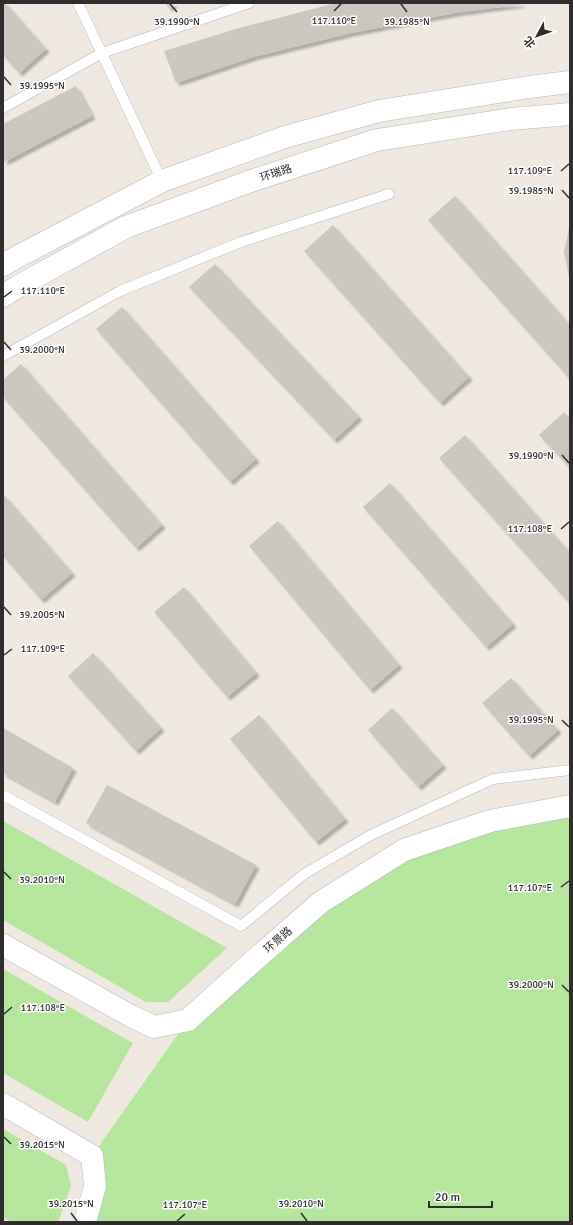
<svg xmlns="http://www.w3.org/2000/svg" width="573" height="1225" font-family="Signika,'Noto Sans SC',sans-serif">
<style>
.green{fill:#b6e59e}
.building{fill:#cbc7bf;filter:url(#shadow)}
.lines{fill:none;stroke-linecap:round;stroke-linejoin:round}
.lane-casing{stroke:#b4b7c1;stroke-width:11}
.secondary-casing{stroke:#b4b7c1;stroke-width:23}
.lane{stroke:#fff;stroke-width:10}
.secondary{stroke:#fff;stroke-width:22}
.ticks{fill:none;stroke:#2e2e2e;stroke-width:1.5}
.labels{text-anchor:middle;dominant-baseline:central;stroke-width:3;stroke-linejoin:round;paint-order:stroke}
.street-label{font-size:11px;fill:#2e2e2e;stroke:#fff}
.ticks-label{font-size:10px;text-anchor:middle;fill:#2e2e2e;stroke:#fff;stroke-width:3;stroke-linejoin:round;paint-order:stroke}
</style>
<defs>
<filter id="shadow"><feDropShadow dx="3.5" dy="3.5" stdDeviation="1" flood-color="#0004"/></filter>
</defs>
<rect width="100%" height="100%" fill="#efe9e1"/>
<g class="green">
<polygon points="570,806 570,1222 85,1222 92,1156 188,1020 404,850"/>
<polygon points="3,821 227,948 168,1002 146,1002 3,920"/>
<polygon points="3,969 133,1043 88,1122 3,1073"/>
<polygon points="3,1129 66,1165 71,1186 58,1222 11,1222 3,1217"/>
</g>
<g class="building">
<polygon points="3,3 5,3 46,49 19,73 3,55"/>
<polygon points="165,3 175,3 169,8"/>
<polygon points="336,3 522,3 522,4 455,13 351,33 253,57 176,83 164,51 239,28"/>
<polygon points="76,86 92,116 4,162 3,124"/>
<polygon points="455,196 570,325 570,375 568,377 428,220"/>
<polygon points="333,225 469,377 440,403 304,251"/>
<polygon points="569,228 570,277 569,277 564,252"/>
<polygon points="215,264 359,417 334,440 189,287"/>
<polygon points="122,307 256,459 230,482 96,329"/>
<polygon points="21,364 162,525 136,548 3,397 3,380"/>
<polygon points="564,412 570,419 570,468 539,435"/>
<polygon points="465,435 570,553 570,604 439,458"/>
<polygon points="390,483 513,624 486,647 363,507"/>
<polygon points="3,494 72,573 41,600 3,556"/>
<polygon points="278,521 399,665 370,690 249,546"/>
<polygon points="184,587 256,673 227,697 154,612"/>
<polygon points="93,653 161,728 136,751 68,676"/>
<polygon points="511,678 558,730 529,756 482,703"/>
<polygon points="392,708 443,765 418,787 368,730"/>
<polygon points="259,715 345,819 316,842 230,739"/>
<polygon points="3,728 73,768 55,802 3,773"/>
<polygon points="107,785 256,865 235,904 86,823"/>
</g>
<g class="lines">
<g class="lane-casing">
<g id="lane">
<polyline points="78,3 162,181"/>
<polyline points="3,108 102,53 249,3"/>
<polyline points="3,356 120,291 241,242 389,194"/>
<polyline points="3,795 241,926 304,874 371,835 493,779 570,770"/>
</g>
</g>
<g class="secondary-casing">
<g id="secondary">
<polyline points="3,265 17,257 162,181 285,137 379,111 529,87 570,82"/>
<polyline points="3,296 17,287 126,227 248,182 377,140 511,119 570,114"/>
<polyline points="3,945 131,1016 154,1027 188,1020 259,956 321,902 404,850 490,821 570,806"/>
<polyline points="3,1104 92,1156 95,1186 85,1222"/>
</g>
</g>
<use href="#lane" class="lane"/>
<use href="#secondary" class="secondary"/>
</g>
<path class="ticks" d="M170,4L177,12M401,4L407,12M334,11L341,4M4,77L11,85M561,171L569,164M562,190L569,198M4,297L12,291M4,342L11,350M562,455L569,463M561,529L569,522M4,607L11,615M4,655L12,649M562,720L569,727M4,872L11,879M561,887L569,881M562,985L569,992M4,1014L12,1007M4,1137L11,1144M71,1213L77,1221M301,1213L307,1221M177,1221L185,1214"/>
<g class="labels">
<g class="street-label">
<text transform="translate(276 173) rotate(-18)">环瑞路</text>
<text transform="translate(278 940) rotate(-41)">环景路</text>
</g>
</g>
<g class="ticks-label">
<text x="334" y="24">117.110°E</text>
<text x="177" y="25">39.1990°N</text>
<text x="407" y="25">39.1985°N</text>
<text x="42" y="89">39.1995°N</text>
<text x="530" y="174">117.109°E</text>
<text x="531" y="194">39.1985°N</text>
<text x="43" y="294">117.110°E</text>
<text x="42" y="353">39.2000°N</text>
<text x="531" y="459">39.1990°N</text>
<text x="530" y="532">117.108°E</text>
<text x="42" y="618">39.2005°N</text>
<text x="43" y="652">117.109°E</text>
<text x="531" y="723">39.1995°N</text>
<text x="42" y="883">39.2010°N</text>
<text x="530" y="891">117.107°E</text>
<text x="531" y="988">39.2000°N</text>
<text x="43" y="1011">117.108°E</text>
<text x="42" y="1148">39.2015°N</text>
<text x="71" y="1207">39.2015°N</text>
<text x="301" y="1207">39.2010°N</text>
<text x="185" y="1208">117.107°E</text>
</g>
<rect width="573" height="1225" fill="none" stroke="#2e2e2e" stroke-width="8"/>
<g transform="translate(537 36) rotate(229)" stroke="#ffffff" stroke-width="3" paint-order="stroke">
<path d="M0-3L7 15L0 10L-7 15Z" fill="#2e2e2e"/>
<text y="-6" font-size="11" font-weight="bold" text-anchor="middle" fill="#2e2e2e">北</text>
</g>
<path d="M429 1201v6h63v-6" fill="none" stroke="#2e2e2e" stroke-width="2"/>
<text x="435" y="1201" font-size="12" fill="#2e2e2e" stroke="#ffffff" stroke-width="3" paint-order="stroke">20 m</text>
</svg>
